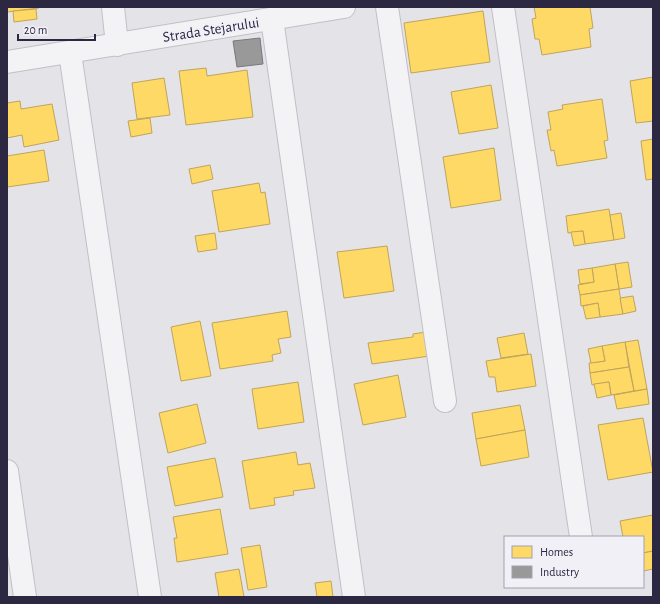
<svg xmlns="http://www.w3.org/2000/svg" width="660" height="604" font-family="'Alegreya Sans',sans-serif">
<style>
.homes{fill:#ffd966;stroke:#c0a45b}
.industry{fill:#999;stroke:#79777f}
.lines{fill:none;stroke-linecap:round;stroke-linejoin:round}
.minor-casing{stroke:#c0c0c6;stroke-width:24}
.minor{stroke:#f3f2f5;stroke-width:22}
.labels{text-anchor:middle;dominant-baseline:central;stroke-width:4;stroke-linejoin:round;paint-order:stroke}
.street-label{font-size:15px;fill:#2d2842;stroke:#f1f0f7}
</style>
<rect width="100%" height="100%" fill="#e3e3e8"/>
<g class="homes">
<polygon points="7,7 39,7 39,8 7,12"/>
<polygon points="534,7 590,7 593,28 589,29 591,47 542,55 539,39 535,39 532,19 536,18"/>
<polygon points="36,9 37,19 14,22 13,11"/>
<polygon points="483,11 490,62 411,73 404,23"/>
<polygon points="206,68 207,76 247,70 253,117 186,125 179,71"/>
<polygon points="653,77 653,121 636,123 630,81"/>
<polygon points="164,78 170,115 137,119 132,83"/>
<polygon points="491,85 498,128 459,134 451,92"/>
<polygon points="602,99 608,140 604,141 607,158 557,166 554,150 551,151 547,130 551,130 548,112 563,109 562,105"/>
<polygon points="20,101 21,109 52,104 59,140 24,147 22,135 7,138 7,103"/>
<polygon points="150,118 152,133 131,137 128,121"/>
<polygon points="653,139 653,179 646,180 641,141"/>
<polygon points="494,148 501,200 451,208 443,157"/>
<polygon points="44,150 49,181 7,187 7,156"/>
<polygon points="210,165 213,179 192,184 189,169"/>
<polygon points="259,183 261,193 265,192 270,224 219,232 212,191"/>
<polygon points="609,209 614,240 585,244 583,231 568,233 566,216"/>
<polygon points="621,213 625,238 614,240 610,215"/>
<polygon points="583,231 585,244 574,246 571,232"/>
<polygon points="215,233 217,249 198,252 195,236"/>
<polygon points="387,246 394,291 344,298 337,252"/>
<polygon points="628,262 632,287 619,289 615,264"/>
<polygon points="615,264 619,289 580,295 578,285 594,282 592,268"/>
<polygon points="592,268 594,282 580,284 578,270"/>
<polygon points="619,289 623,314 600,317 598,303 581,306 580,295"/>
<polygon points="633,296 636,311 623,314 620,298"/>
<polygon points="598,303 600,317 586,319 583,306"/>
<polygon points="287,311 291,337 278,339 281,353 272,355 273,361 220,369 212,323"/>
<polygon points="200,321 211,376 181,381 171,327"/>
<polygon points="426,332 430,356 372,364 368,343 413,337 413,334"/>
<polygon points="524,333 528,354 501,358 497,338"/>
<polygon points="638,340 647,389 634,391 625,342"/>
<polygon points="625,342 629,367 590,373 589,363 605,361 602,346"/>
<polygon points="602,346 605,361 591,363 588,349"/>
<polygon points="531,354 536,386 497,392 495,377 489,377 486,361"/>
<polygon points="629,367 634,391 611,395 609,382 592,385 590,373"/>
<polygon points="398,375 406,417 363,425 354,384"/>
<polygon points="298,382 304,422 258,429 252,389"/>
<polygon points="609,382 611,395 597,398 594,384"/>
<polygon points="647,389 649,404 617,409 614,395"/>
<polygon points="197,404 206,443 168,453 159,413"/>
<polygon points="520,405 525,430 476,439 472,413"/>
<polygon points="643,418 653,472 608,480 598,425"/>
<polygon points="525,430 529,457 481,466 476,439"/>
<polygon points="296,452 298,465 310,463 315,488 293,491 294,495 274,498 275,505 250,509 242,461"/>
<polygon points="215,458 223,497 175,506 167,467"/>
<polygon points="220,509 228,554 177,562 174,538 177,538 173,517"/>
<polygon points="653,515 653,551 643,553 643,537 623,537 620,521"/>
<polygon points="260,545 267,587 248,590 241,548"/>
<polygon points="653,551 653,569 643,571 643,553"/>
<polygon points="239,569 244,597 219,597 215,573"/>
<polygon points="331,581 333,597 317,597 315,583"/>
</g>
<polygon class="industry" points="260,38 263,64 237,67 233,41"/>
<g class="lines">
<g class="minor-casing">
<g id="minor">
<polyline points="113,7 117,45"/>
<polyline points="387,7 445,401"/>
<polyline points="503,7 581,537"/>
<polyline points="272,19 354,597"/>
<polyline points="70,53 150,597"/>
<polyline points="7,62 344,7"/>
<polyline points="7,471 25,597"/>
</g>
</g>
<use href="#minor" class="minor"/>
</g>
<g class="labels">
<g class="street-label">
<text transform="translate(211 30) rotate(-9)">Strada Stejarului</text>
</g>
</g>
<rect width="660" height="604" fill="none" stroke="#2d2842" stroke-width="16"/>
<rect x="504" y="536" width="140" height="52" fill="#f1f0f7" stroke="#a3a0af"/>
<rect x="512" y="546" width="20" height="12" fill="#ffd966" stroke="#a3a0af"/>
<text x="540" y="556" font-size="12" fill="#2d2842">Homes</text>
<rect x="512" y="566" width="20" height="12" fill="#999999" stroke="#a3a0af"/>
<text x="540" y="576" font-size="12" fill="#2d2842">Industry</text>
<path d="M18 34v6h77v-6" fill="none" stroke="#2d2842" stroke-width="2"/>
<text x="24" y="34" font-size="12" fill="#2d2842" stroke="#f1f0f7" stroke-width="3" paint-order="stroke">20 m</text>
</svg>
